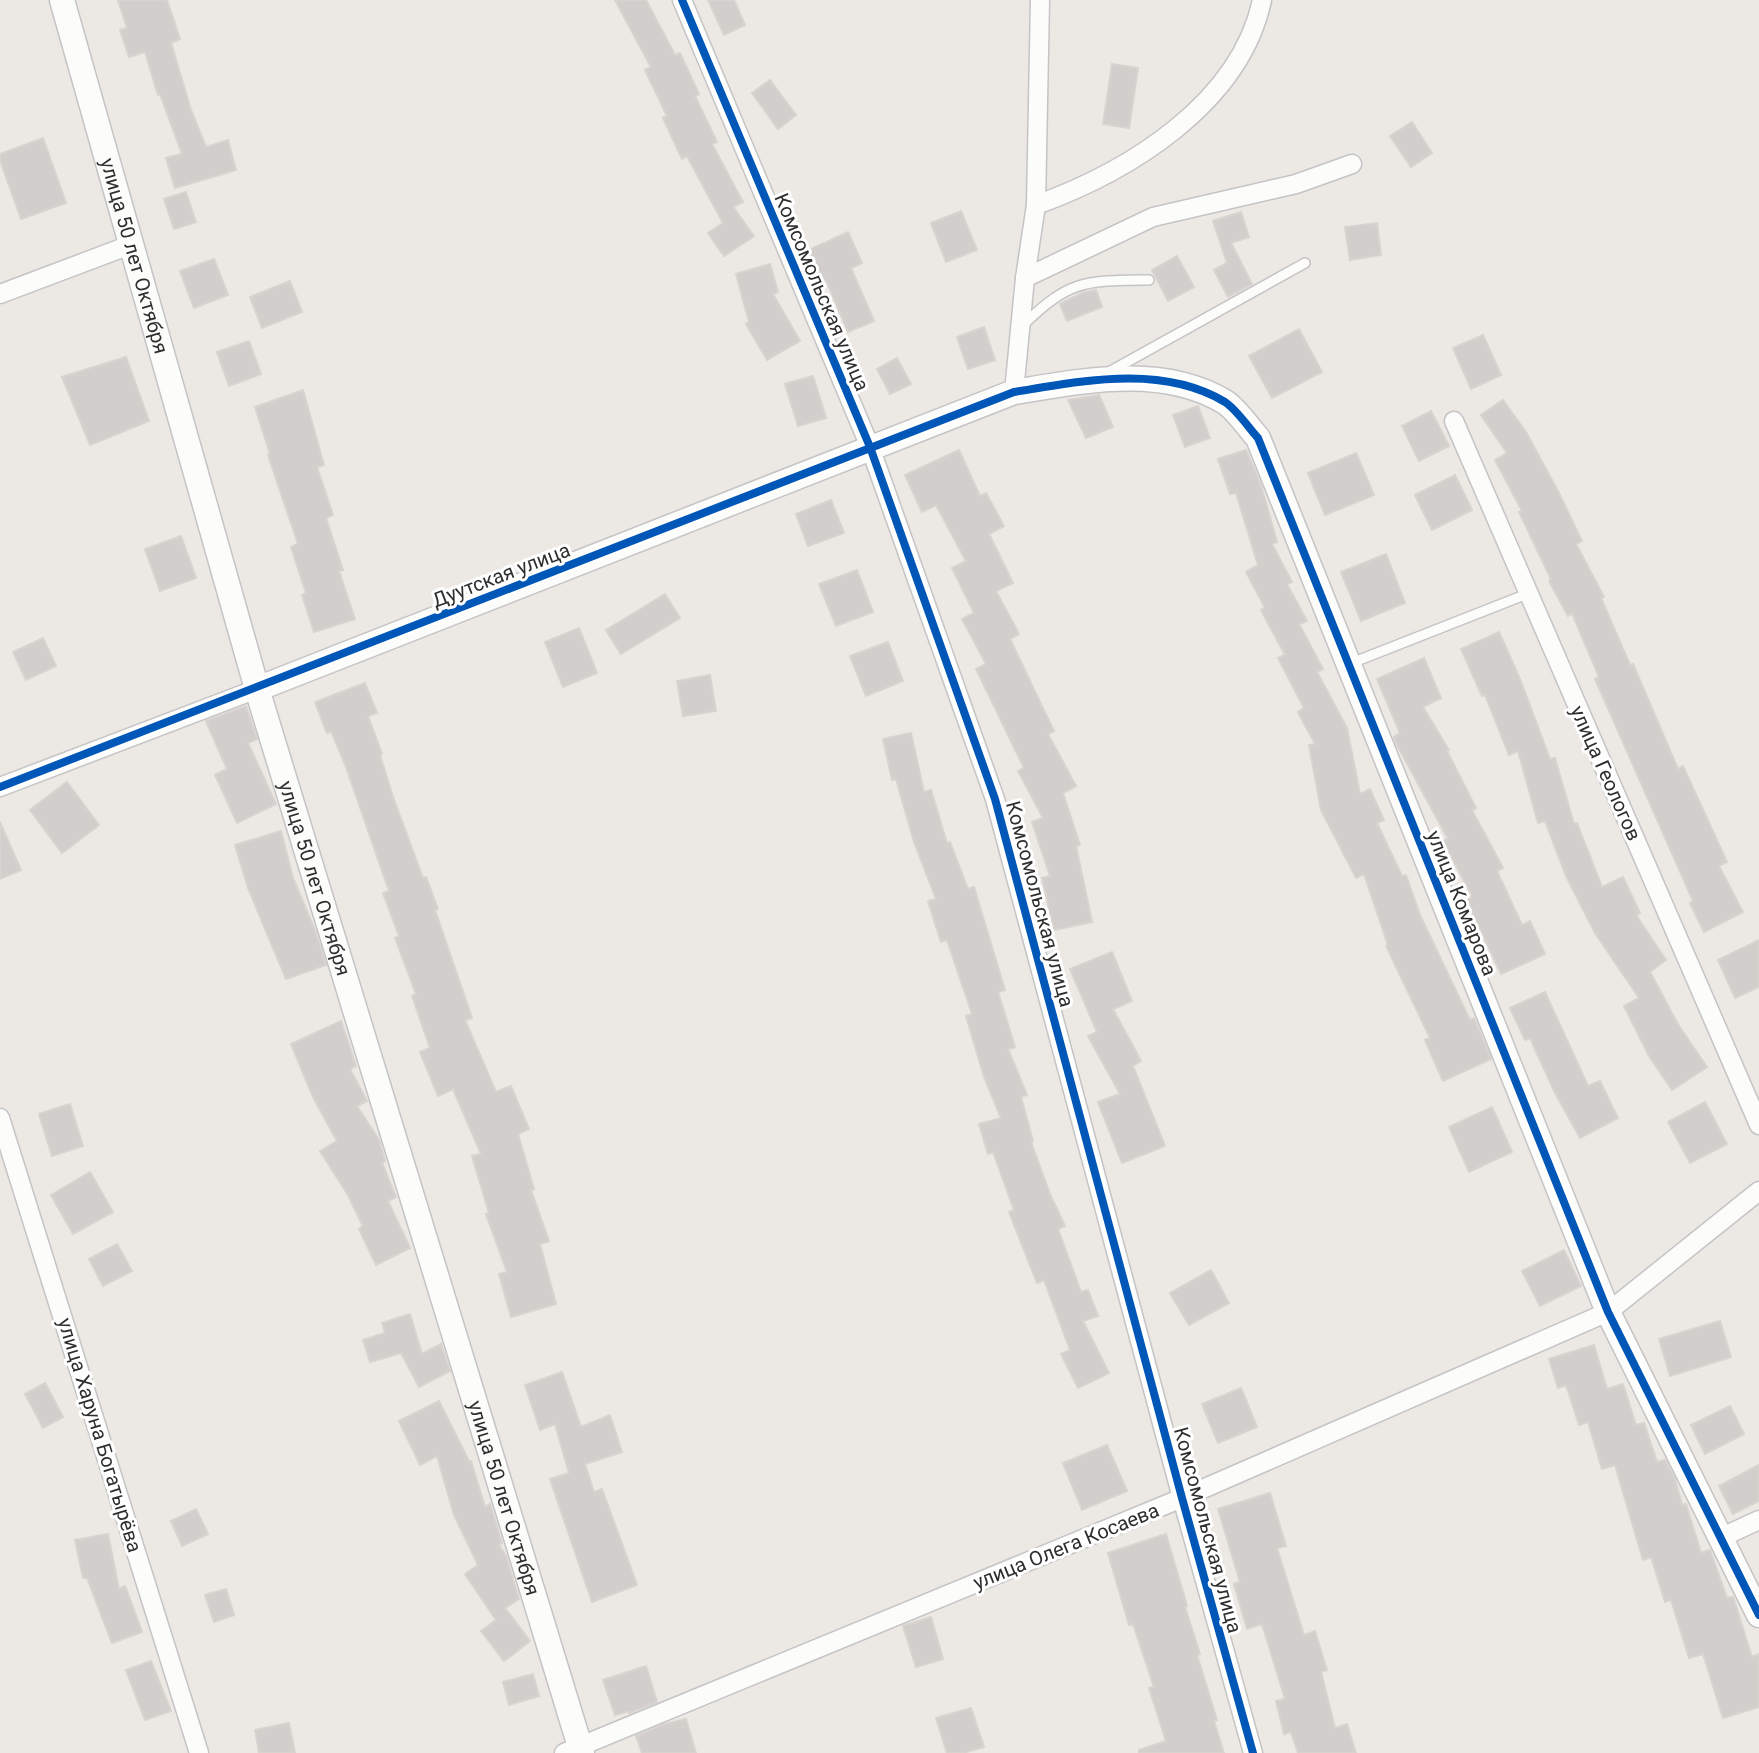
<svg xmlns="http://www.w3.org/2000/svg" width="1759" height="1753" font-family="Roboto,sans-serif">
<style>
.building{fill:#d1cecb;stroke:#d7d4d0;stroke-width:2}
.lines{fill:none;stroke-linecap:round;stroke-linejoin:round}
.service-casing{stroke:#c5c4c5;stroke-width:12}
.minor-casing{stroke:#c5c4c5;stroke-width:21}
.tertiary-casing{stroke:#c5c4c5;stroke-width:27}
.service{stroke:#fcfcfb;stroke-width:9}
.minor{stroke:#fcfcfb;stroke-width:18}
.tertiary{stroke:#fcfcfb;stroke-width:24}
.cycleway-casing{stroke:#fff;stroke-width:13}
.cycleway{stroke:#0057b8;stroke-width:8}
.labels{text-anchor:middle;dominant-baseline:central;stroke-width:6;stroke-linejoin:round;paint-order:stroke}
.street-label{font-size:20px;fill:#2e2e2e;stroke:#fff}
</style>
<rect width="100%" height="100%" fill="#ece8e4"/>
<g class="building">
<polygon points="118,0 167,0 180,39 171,43 191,110 206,147 228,140 236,170 175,188 166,158 182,154 160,94 158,95 145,52 129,57 120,30 127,28"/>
<polygon points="615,0 646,0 675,55 680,53 699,94 695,96 717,142 712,144 743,202 733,207 754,236 724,256 708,233 723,223 687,156 682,159 663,118 667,116 645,70 651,67"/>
<polygon points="708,0 734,0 745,25 724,35"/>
<polygon points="1112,64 1138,68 1129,128 1103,124"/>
<polygon points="770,80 796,115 778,129 752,93"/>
<polygon points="1412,122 1432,153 1411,167 1390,136"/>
<polygon points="43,138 66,203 21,219 0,160 0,154"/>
<polygon points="186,192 196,222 174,229 164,199"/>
<polygon points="961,211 977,250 946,262 931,223"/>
<polygon points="1241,212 1249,237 1231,243 1252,284 1228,297 1214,270 1227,263 1213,221"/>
<polygon points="1377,223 1381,255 1350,260 1345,227"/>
<polygon points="848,232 862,263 851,268 874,321 848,332 826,280 823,281 809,250"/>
<polygon points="1177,256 1194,287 1168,301 1152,270"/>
<polygon points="214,259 228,295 194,308 180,271"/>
<polygon points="770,264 778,292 773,294 800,341 767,360 746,324 749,322 736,274"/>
<polygon points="290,281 302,312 262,328 250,297"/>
<polygon points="1096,290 1102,307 1067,321 1060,304 1082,293"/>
<polygon points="984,327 995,360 968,369 957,337"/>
<polygon points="1299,329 1322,372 1272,398 1249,356"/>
<polygon points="1483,335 1501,375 1471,389 1453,348"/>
<polygon points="249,341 261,374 229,386 217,352"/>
<polygon points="126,357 149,421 90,445 62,377"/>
<polygon points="897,358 911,384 890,394 877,369"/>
<polygon points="813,376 826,418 798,426 785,384"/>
<polygon points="303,390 324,465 317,467 333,515 326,518 343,570 339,571 355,619 314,632 302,595 306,593 291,547 298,544 268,455 270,454 255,407"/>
<polygon points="1099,395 1113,427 1086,438 1068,400"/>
<polygon points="1503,400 1526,432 1559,493 1582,541 1576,544 1604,597 1601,598 1630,665 1633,664 1678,769 1683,766 1727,862 1719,866 1743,912 1704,932 1690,903 1693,901 1595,679 1599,677 1572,613 1568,616 1549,581 1551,579 1519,512 1522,511 1495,460 1507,453 1481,415"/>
<polygon points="1198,406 1210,438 1185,447 1173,415"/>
<polygon points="1431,411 1449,446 1419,461 1402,426"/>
<polygon points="959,450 980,496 986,493 1004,526 989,534 1013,583 996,591 1019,634 1010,639 1054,731 1048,734 1076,786 1063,793 1080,845 1076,846 1092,922 1054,930 1042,878 1050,876 1032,822 1043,818 1018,771 1024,768 976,669 986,664 962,619 974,613 952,568 966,561 936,505 922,512 905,475"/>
<polygon points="1246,450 1261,485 1277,542 1272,544 1292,582 1287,584 1307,621 1299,624 1323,669 1317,672 1347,728 1360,794 1370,789 1384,820 1377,823 1402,876 1406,875 1420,915 1470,1020 1474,1018 1491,1059 1443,1081 1425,1040 1430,1038 1386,946 1388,945 1364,874 1356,878 1321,810 1309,745 1315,744 1298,712 1304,708 1278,658 1285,655 1261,610 1265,608 1246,572 1258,565 1236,493 1230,494 1218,459"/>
<polygon points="1356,453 1374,495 1325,515 1308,473"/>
<polygon points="1455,475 1472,510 1432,530 1415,495"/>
<polygon points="831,500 844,533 808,546 796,514"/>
<polygon points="181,536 196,578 160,591 145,549"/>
<polygon points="1386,554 1405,603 1361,621 1341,572"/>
<polygon points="857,570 873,612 836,626 819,584"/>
<polygon points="665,594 680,618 621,654 606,630"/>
<polygon points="579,628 597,673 563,687 545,642"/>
<polygon points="1499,632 1520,679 1550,759 1555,758 1574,824 1577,823 1602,887 1623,877 1640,913 1636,915 1666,960 1650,972 1679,1026 1707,1067 1672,1090 1649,1056 1624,1006 1639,998 1595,933 1566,876 1545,821 1538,823 1518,751 1509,755 1485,695 1482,696 1461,649"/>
<polygon points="43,638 56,666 26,680 13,652"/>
<polygon points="888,642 903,681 866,696 850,656"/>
<polygon points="1424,658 1441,698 1423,707 1449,750 1447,751 1476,808 1472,810 1503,868 1497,871 1522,925 1530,921 1545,954 1501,974 1466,899 1472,896 1443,841 1448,839 1396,743 1394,737 1400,733 1377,679"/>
<polygon points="710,675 716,711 683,716 677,681"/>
<polygon points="365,683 377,713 368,716 382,754 380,755 393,797 423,878 426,877 438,909 435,910 472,1018 465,1020 496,1092 511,1086 529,1129 518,1134 534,1189 531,1190 549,1241 540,1244 556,1304 511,1317 499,1274 507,1272 486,1214 489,1213 472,1156 481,1154 453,1089 438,1096 420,1052 430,1048 412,996 416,994 395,938 399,936 383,893 389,891 346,767 331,731 327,733 315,702"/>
<polygon points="246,706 257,739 248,743 276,804 237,823 215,775 227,769 206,721"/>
<polygon points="911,733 924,792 931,790 947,843 950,842 968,889 974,887 1005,990 998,992 1015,1047 1008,1049 1027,1095 1021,1097 1033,1141 1031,1142 1050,1194 1065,1226 1058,1229 1081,1292 1088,1290 1098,1316 1083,1321 1109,1373 1078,1388 1061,1354 1070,1350 1044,1280 1037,1283 1009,1212 1014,1210 993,1152 988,1154 979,1124 1001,1118 984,1077 966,1016 972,1014 947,940 941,942 928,901 936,899 914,842 896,779 892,780 883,739"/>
<polygon points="67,782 99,825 62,853 30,810"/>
<polygon points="0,822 21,870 0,879"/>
<polygon points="281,831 293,878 315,930 326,965 286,979 248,888 235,845"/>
<polygon points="1759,940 1759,987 1735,998 1718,960"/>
<polygon points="1112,952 1132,1001 1113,1009 1141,1061 1133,1066 1165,1146 1122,1163 1098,1102 1120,1094 1088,1036 1097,1032 1070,969"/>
<polygon points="1545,992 1588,1086 1600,1081 1618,1118 1580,1138 1554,1091 1530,1038 1525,1040 1510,1008"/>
<polygon points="341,1021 356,1066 350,1069 367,1101 357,1106 379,1140 385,1161 382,1163 396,1197 388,1201 410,1248 376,1265 359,1229 363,1226 348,1195 320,1151 337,1141 313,1097 291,1044"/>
<polygon points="1705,1102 1727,1144 1690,1163 1668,1122"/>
<polygon points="70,1104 83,1146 52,1156 39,1114"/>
<polygon points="1492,1107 1512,1152 1469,1172 1449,1127"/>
<polygon points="90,1172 113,1212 73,1234 51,1195"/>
<polygon points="117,1244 132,1271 103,1286 89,1259"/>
<polygon points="1564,1250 1581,1286 1540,1306 1522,1271"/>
<polygon points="1211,1270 1229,1303 1189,1325 1170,1293"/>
<polygon points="410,1314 422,1354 441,1344 450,1371 419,1387 401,1353 370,1362 363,1340 385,1333 382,1323"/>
<polygon points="1720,1321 1731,1357 1670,1376 1659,1339"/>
<polygon points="1594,1345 1607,1389 1623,1384 1636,1425 1644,1423 1657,1462 1665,1460 1675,1479 1682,1505 1686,1504 1701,1553 1710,1550 1727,1598 1733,1597 1752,1657 1759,1654 1759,1707 1723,1718 1703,1654 1689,1658 1671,1600 1665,1602 1651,1557 1643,1560 1615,1465 1602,1469 1588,1422 1579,1425 1566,1385 1558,1388 1549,1359"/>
<polygon points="562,1372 581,1427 610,1415 622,1452 585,1464 594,1492 602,1489 637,1585 592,1602 550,1479 569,1473 555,1424 540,1430 525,1385"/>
<polygon points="45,1383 63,1417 43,1428 25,1394"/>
<polygon points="1241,1388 1257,1427 1218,1443 1202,1404"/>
<polygon points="439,1401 469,1461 471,1461 485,1507 490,1504 502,1543 499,1545 506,1556 519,1599 505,1608 530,1641 504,1661 481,1631 496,1620 465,1574 478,1565 454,1515 437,1456 420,1465 399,1421"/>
<polygon points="1730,1406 1744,1434 1705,1454 1691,1425"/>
<polygon points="1107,1445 1127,1491 1082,1510 1063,1463"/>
<polygon points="1759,1465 1759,1501 1733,1514 1719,1486"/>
<polygon points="1270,1493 1286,1546 1277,1548 1304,1635 1315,1631 1327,1670 1321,1672 1335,1728 1347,1724 1356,1753 1298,1753 1291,1732 1284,1734 1276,1701 1285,1699 1262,1624 1247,1629 1234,1584 1240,1582 1218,1509"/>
<polygon points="196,1509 208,1534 182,1546 171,1521"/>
<polygon points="108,1534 119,1589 125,1586 142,1632 112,1643 87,1578 83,1578 75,1540"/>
<polygon points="1166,1534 1187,1606 1185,1607 1200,1654 1197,1655 1217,1720 1214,1721 1224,1753 1139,1753 1139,1750 1166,1741 1149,1688 1154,1687 1133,1624 1129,1625 1108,1553"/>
<polygon points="226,1589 234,1615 214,1622 205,1595"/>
<polygon points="931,1617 943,1659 916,1667 903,1626"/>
<polygon points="151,1661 171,1711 145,1720 126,1670"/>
<polygon points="646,1666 657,1702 629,1713 629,1711 615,1715 603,1680"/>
<polygon points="533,1674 539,1696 509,1705 503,1682"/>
<polygon points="971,1708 984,1747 963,1753 947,1753 936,1718"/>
<polygon points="686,1719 696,1753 642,1753 636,1736 665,1724"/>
<polygon points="289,1723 295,1753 259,1753 255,1730"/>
</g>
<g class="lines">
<g class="service-casing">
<g id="service">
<path d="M1022,326C1070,279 1085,281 1149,280"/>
<polyline points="1109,372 1305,263"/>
<polyline points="1349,664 1527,594"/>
</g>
</g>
<g class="minor-casing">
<g id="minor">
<polyline points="682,0 870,447 995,799 1182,1498 1253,1753"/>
<path d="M1036,205C1128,172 1240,104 1262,0"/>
<polyline points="1025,278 1153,217 1296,184 1352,164"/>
<polyline points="0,294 130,245"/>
<polyline points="1014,392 1025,278 1036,205 1040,0"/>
<polyline points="1454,421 1759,1125"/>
<polyline points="0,787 257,689"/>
<polyline points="0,1118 199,1753"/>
<polyline points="1720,1538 1759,1520"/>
<polyline points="564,1753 1182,1498 1608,1312 1759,1191"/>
</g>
</g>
<g class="tertiary-casing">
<g id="tertiary">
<path id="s1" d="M62,0L257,689L582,1753"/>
<path d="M257,689L1014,392C1082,381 1162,364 1225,402C1237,410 1248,427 1258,438L1608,1312L1759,1615"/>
</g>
</g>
<use href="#service" class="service"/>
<use href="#minor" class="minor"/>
<use href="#tertiary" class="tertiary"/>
<g class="cycleway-casing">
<g id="cycleway">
<polyline points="682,0 870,447 995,799 1182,1498 1253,1753"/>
<path d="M0,787L1014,392C1082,381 1162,364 1225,402C1237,410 1248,427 1258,438L1608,1312L1759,1615"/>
</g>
</g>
<use href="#cycleway" class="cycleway"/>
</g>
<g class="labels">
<g class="street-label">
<text stroke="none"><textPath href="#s1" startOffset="266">улица 50 лет Октября</textPath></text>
<text transform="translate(822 292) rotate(67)">Комсомольская улица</text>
<text transform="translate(501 575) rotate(-21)">Дуутская улица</text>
<text transform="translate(1606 773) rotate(66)">улица Геологов</text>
<text stroke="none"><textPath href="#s1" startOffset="914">улица 50 лет Октября</textPath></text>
<text transform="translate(1462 903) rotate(68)">улица Комарова</text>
<text transform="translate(1040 904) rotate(75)">Комсомольская улица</text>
<text transform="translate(100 1435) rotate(73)">улица Харуна Богатырёва</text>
<text stroke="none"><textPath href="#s1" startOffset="1562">улица 50 лет Октября</textPath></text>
<text transform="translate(1208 1530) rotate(75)">Комсомольская улица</text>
<text transform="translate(1066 1546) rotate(-22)">улица Олега Косаева</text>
</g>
</g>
</svg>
